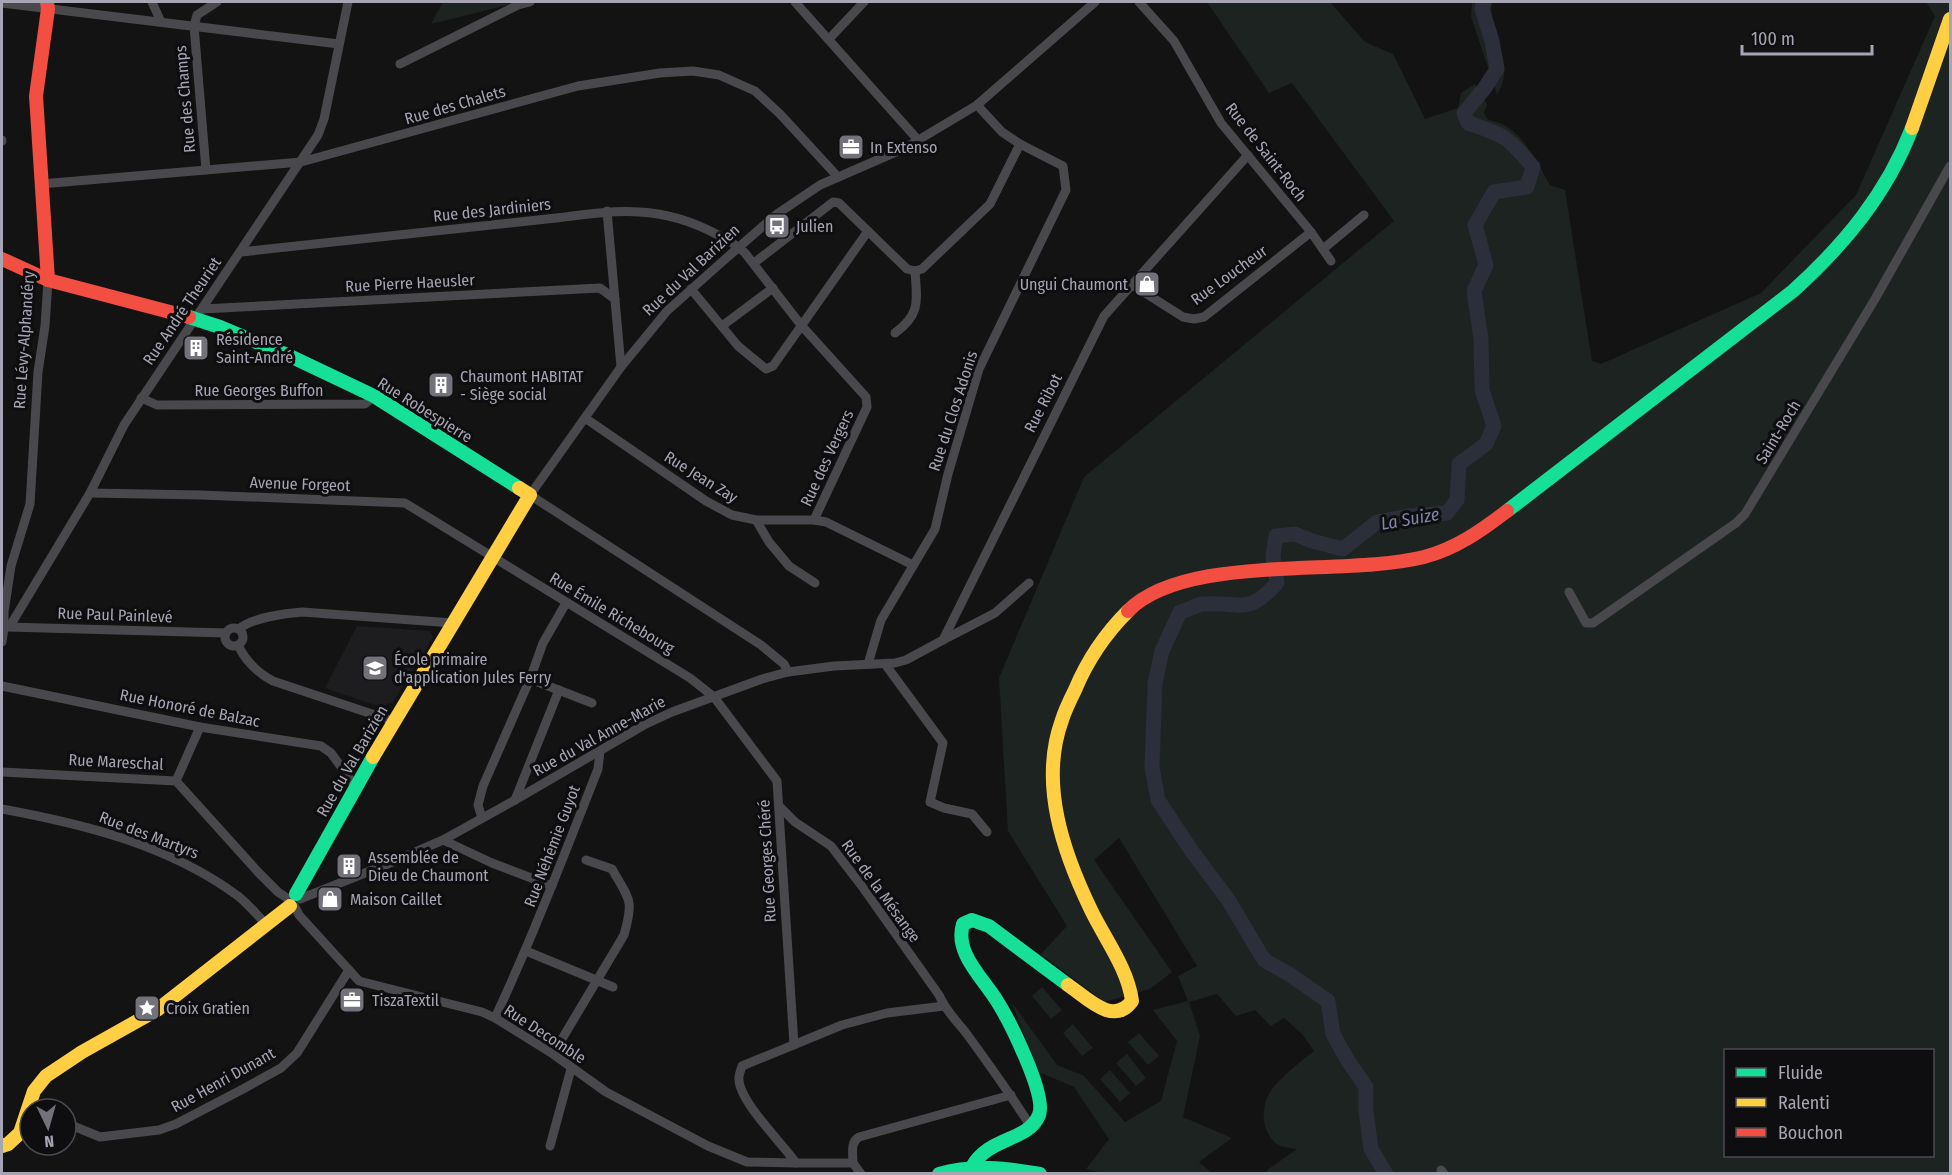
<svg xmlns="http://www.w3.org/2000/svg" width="1952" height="1175" font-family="'Fira Sans Condensed',sans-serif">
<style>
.built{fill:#1d1d1f}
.green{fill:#1d2321;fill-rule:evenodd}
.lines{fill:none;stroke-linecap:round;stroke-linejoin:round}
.river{stroke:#2c2e39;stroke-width:15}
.street{stroke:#49494d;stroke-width:9}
.fast{stroke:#16e098;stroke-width:14}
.slow{stroke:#ffcf43;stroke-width:14}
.jam{stroke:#f24e42;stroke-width:14}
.labels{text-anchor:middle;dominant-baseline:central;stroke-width:6;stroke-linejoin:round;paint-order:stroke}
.street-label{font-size:16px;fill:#a7a5b3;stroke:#0e0d0f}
.poi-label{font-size:16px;fill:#a7a5b3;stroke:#0e0d0f;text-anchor:start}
.water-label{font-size:18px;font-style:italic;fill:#8085aa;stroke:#0e0d0f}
</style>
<rect width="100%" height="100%" fill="#131313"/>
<polygon class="built" points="357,626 430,631 433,637 392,704 389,703 381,707 325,688"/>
<g class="green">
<polygon points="443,2 519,2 431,24"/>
<path d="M1207,2H1330L1365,42L1393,54L1425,119L1458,108L1461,93L1475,84L1487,104L1484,113L1488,120C1492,121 1498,122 1502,124C1525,135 1538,164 1550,185L1565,190L1592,361L1601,364L1761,293L1856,195L1935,16L1926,2H1950V1173H1268L1267,1170L1297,1149C1291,1148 1284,1148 1279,1145C1262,1136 1260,1109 1269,1094C1276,1081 1302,1060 1314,1051L1302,1034L1284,1018L1271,1026L1255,1010L1236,1016L1217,994L1189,1002L1200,1036L1183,1117L1232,1138L1199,1162L1212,1173L1106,1174L1086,1169L1109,1139L1074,1087L1039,1072L1011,1001L1057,1065L1084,1076L1125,1122L1161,1101L1177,1041L1153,1010L1188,1001L1178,976L1197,966L1119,838L1094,860L1172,972L1150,989L1104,1002L1041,954L1067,926L1008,831L999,678L1084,477L1394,221L1292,83L1269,93ZM1726,1050H1932V1156H1726Z"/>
<path d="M1472,2H1492C1487,34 1518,65 1497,94L1471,17Z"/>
<polygon points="1042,987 1062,1010 1051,1019 1032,996"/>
<polygon points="1073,1024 1093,1048 1082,1056 1063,1033"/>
<polygon points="1139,1033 1159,1056 1148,1065 1128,1042"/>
<polygon points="1127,1054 1146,1078 1136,1086 1116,1063"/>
<polygon points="1110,1070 1130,1093 1120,1102 1100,1079"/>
</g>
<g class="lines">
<path class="river" d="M1386,1174L1371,1149L1366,1111V1087L1348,1061L1333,1034L1328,1001L1289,974L1264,960L1229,901L1191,850L1158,800L1152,767L1155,683L1162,651L1180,612C1188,610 1196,605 1203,604C1241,601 1246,617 1277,583L1273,555L1276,536L1295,534L1312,541L1343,549L1377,522L1409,516L1447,513L1457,500L1459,464L1486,444L1494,426L1482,390L1481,339L1474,291L1486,265L1475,225L1494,192L1527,187L1533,167C1509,138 1505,135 1468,123L1464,113L1484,89L1497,69L1492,41L1482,9L1484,2"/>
<g class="street">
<polyline points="152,2 161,22"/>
<polyline points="795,2 918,140"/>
<polyline points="1139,2 1174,41 1221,123 1311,232 1331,261"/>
<polyline points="2,3 339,44"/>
<polyline points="829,39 864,2"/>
<polyline points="400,64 518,5 530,2"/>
<polyline points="2,140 2,141"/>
<polyline points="206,170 194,26 197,15 217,2"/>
<polyline points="41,184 301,162 578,86 660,73 693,71 719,75 755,91 780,114 838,177"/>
<polyline points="607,211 621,367"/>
<polyline points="1323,249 1364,215"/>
<path d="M241,252L556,218C617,210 662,204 718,235C728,240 737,245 745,253L801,325L866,397L867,407L814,520"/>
<polyline points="754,263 833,202 839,203 907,269 915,271 922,269 990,204 1020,144"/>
<polyline points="1131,284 1183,317 1194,319 1204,317 1311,232"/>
<polyline points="691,289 738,346 766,369 773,366 868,231"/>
<polyline points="202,309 600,288 615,299"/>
<polyline points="722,326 773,288"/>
<path d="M895,333C921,314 917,301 915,271"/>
<polyline points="141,398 157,405 365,404 374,396"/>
<polyline points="585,418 706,501 732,515 756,520 814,520 826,522 913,565"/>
<polyline points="90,493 201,495 405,503 690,678 714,697 777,781 794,1045"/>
<polyline points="756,520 769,542 789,566 815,583"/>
<polyline points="1569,592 1586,623 1593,623 1736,523 1745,514 1875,299 1950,166"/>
<polyline points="10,626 90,493 124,425 318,135 324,119 348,2"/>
<polyline points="7,627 226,633"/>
<circle cx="234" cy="637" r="9"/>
<path d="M239,629C252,618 285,613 302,612L453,623"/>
<polyline points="943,640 995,613 1029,583"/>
<polyline points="2,642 4,628 4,612 11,566 30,504 38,372 45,326 48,280"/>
<path d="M238,645C245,660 258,673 273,681L393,721"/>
<polyline points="868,664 881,620 935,529 948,474 979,369 1066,190 1063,166 1020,144 1002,132 977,105"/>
<polyline points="885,664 943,743 930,802 944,808 972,814 987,832"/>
<polyline points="788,672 784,664 761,645 530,495 621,367 667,311 723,261 777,214 820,185 905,148 977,105 1095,2"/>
<polyline points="530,679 592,703"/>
<polyline points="2,686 200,727 321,746 331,753 355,786"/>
<polyline points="2,772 176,781 258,872 278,892 287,898"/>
<polyline points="176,781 200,727"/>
<polyline points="515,800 559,690"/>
<path d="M780,807L795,822L831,846L861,885L939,995C946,1012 959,1023 969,1037C991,1067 1012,1097 1031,1127"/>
<path d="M2,809C84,824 169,845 238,896C248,904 258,916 267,925"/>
<polyline points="482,818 478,805 483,786 530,679 543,643 566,603"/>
<polyline points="443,840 492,863 552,886"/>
<polyline points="300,899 390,863 443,840 515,800 644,725 672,712 762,679 788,672 834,666 895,663 906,660 943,640 1104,316 1248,155"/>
<polyline points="295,907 299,915 359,981 482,1012 495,1018 553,1054 606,1092 708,1146 747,1162 796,1163"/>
<polyline points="526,951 613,987"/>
<path d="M495,1018C533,936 565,853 598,769L600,751"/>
<path d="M553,1054L624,935C634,899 630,901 612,869L586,860"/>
<polyline points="66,1123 100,1137 159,1130 176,1124 243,1089 281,1068 297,1053 349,970"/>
<polyline points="550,1146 571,1069"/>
<path d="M853,1163C853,1154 850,1142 859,1137L1011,1095"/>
<polyline points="1441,1170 1444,1174"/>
<path d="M861,1174L853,1163H796C782,1143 740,1102 739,1080C738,1076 741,1070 742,1066L842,1025L887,1013L944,1006"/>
</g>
<g class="fast">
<polyline points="189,317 220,327 292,357 374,396 519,488"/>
<path d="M1507,511L1793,291C1845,244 1887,193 1912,128"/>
<polyline points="296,894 373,757"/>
<path d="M972,1167C989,1136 1028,1142 1039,1115C1047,1095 1009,1020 997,1001C983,978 954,953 963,924L972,920L989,926L1068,985"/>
<path d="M939,1174C973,1164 1006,1168 1040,1174"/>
</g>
<g class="slow">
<polyline points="1912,128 1950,19"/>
<polyline points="373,757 530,495 519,488"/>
<path d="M1068,985C1086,997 1113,1027 1132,1001C1128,969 1105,939 1091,910C1063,852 1039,783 1062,720C1065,710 1070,700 1075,690C1087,661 1106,633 1128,611"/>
<polyline points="2,1146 8,1144 20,1133 34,1091 46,1076 82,1052 157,1010 290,906"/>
</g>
<g class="jam">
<polyline points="47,2 48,9 36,96 48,280"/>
<polyline points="2,259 48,280 189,317"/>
<path d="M1128,611C1185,553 1344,577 1424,557C1455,549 1481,531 1507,511"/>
</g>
</g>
<defs>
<g id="office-square" transform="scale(1.35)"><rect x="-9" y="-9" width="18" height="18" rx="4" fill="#73727b" stroke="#0e0d0f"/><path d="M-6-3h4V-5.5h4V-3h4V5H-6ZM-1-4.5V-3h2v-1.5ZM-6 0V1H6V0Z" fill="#fff"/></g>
<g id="bus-square" transform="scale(1.35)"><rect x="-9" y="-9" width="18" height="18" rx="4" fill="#73727b" stroke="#0e0d0f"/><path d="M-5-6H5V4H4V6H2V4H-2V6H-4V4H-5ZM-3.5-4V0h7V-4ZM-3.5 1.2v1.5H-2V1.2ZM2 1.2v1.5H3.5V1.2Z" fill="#fff"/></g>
<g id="shop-square" transform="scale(1.35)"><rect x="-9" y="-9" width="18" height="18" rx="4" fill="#73727b" stroke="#0e0d0f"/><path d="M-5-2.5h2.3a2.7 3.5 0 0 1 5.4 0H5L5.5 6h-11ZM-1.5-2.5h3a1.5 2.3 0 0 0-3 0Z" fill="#fff"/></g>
<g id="building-square" transform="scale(1.35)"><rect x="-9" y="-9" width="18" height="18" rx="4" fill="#73727b" stroke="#0e0d0f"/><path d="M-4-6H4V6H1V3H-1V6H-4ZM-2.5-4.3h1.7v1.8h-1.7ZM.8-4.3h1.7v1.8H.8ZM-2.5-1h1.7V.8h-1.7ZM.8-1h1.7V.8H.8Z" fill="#fff"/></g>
<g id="school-square" transform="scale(1.35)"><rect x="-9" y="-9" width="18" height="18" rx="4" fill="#73727b" stroke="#0e0d0f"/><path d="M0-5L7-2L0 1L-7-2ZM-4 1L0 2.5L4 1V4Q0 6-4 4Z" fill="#fff"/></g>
<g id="sight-square" transform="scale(1.35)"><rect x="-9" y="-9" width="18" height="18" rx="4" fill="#73727b" stroke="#0e0d0f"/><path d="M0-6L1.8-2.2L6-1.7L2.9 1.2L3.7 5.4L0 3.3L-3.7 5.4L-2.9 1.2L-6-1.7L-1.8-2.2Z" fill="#fff"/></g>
</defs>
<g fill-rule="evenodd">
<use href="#office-square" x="851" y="147"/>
<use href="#bus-square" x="777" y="226"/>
<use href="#shop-square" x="1147" y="284"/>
<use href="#building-square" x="196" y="348"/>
<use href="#building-square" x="441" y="385"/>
<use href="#school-square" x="375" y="668"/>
<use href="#building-square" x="349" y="866"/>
<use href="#shop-square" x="330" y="899"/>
<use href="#office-square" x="352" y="1000"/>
<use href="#sight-square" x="147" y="1008"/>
</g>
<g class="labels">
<g class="street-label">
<text transform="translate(185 99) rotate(-95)">Rue des Champs</text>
<text transform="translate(455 105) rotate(-16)">Rue des Chalets</text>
<text transform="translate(1266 152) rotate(52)">Rue de Saint-Roch</text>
<text transform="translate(492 210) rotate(-6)">Rue des Jardiniers</text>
<text transform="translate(691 270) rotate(-43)">Rue du Val Barizien</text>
<text transform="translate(1229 275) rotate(-36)">Rue Loucheur</text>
<text transform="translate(410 283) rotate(-3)">Rue Pierre Haeusler</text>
<text transform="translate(182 311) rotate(-56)">Rue André Theuriet</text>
<text transform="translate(24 340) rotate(-86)">Rue Lévy-Alphandéry</text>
<text x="259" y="390">Rue Georges Buffon</text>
<text transform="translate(1043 403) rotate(-63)">Rue Ribot</text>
<text transform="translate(425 410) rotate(32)">Rue Robespierre</text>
<text transform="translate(953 411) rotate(-72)">Rue du Clos Adonis</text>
<text transform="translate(1778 432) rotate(-59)">Saint-Roch</text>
<text transform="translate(827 458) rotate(-65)">Rue des Vergers</text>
<text transform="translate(701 477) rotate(32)">Rue Jean Zay</text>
<text transform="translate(300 484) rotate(2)">Avenue Forgeot</text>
<text transform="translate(612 613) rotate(31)">Rue Émile Richebourg</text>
<text transform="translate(115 615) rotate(2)">Rue Paul Painlevé</text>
<text transform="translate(190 708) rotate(11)">Rue Honoré de Balzac</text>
<text transform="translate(599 736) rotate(-29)">Rue du Val Anne-Marie</text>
<text transform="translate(352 761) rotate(-60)">Rue du Val Barizien</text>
<text transform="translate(116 762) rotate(3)">Rue Mareschal</text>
<text transform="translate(149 835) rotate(21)">Rue des Martyrs</text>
<text transform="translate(552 846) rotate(-69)">Rue Néhémie Guyot</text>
<text transform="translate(767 861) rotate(-93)">Rue Georges Chéré</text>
<text transform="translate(881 891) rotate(54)">Rue de la Mésange</text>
<text transform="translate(545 1034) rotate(33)">Rue Decomble</text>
<text transform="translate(223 1080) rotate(-29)">Rue Henri Dunant</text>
</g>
<g class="poi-label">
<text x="870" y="147">In Extenso</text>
<text x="796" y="226">Julien</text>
<text x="1128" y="284" text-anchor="end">Ungui Chaumont</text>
<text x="216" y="339">Résidence<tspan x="216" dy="18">Saint-André</tspan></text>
<text x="460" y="376">Chaumont HABITAT<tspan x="460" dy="18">- Siège social</tspan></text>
<text x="394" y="659">École primaire<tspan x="394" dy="18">d'application Jules Ferry</tspan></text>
<text x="368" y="857">Assemblée de<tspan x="368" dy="18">Dieu de Chaumont</tspan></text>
<text x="350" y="899">Maison Caillet</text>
<text x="372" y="1000">TiszaTextil</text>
<text x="166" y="1008">Croix Gratien</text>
</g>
<g class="water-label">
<text transform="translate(1410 519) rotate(-10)">La Suize</text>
</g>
</g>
<rect width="1952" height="1175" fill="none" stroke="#a7a5b3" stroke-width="6"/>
<rect x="1724" y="1049" width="210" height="108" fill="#0e0d0f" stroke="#4b4a51" stroke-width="1.5"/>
<rect x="1736" y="1068" width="30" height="9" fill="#16e098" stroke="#4b4a51" stroke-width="1.5"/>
<text x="1778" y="1079" font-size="18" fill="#a7a5b3">Fluide</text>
<rect x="1736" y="1098" width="30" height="9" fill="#ffcf43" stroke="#4b4a51" stroke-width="1.5"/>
<text x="1778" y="1109" font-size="18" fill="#a7a5b3">Ralenti</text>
<rect x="1736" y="1128" width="30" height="9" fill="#f24e42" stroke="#4b4a51" stroke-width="1.5"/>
<text x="1778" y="1139" font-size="18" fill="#a7a5b3">Bouchon</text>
<g transform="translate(48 1127) rotate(175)"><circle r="28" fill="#0e0d0f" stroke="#4b4a51" stroke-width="1.5"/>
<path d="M0-4.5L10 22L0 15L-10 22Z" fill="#73727b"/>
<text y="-9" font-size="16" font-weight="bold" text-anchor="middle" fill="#a7a5b3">N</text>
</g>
<path d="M1742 45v9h130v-9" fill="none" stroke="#a7a5b3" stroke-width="3"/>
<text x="1751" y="45" font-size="18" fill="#a7a5b3" stroke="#0e0d0f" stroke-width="4.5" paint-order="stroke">100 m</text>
</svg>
